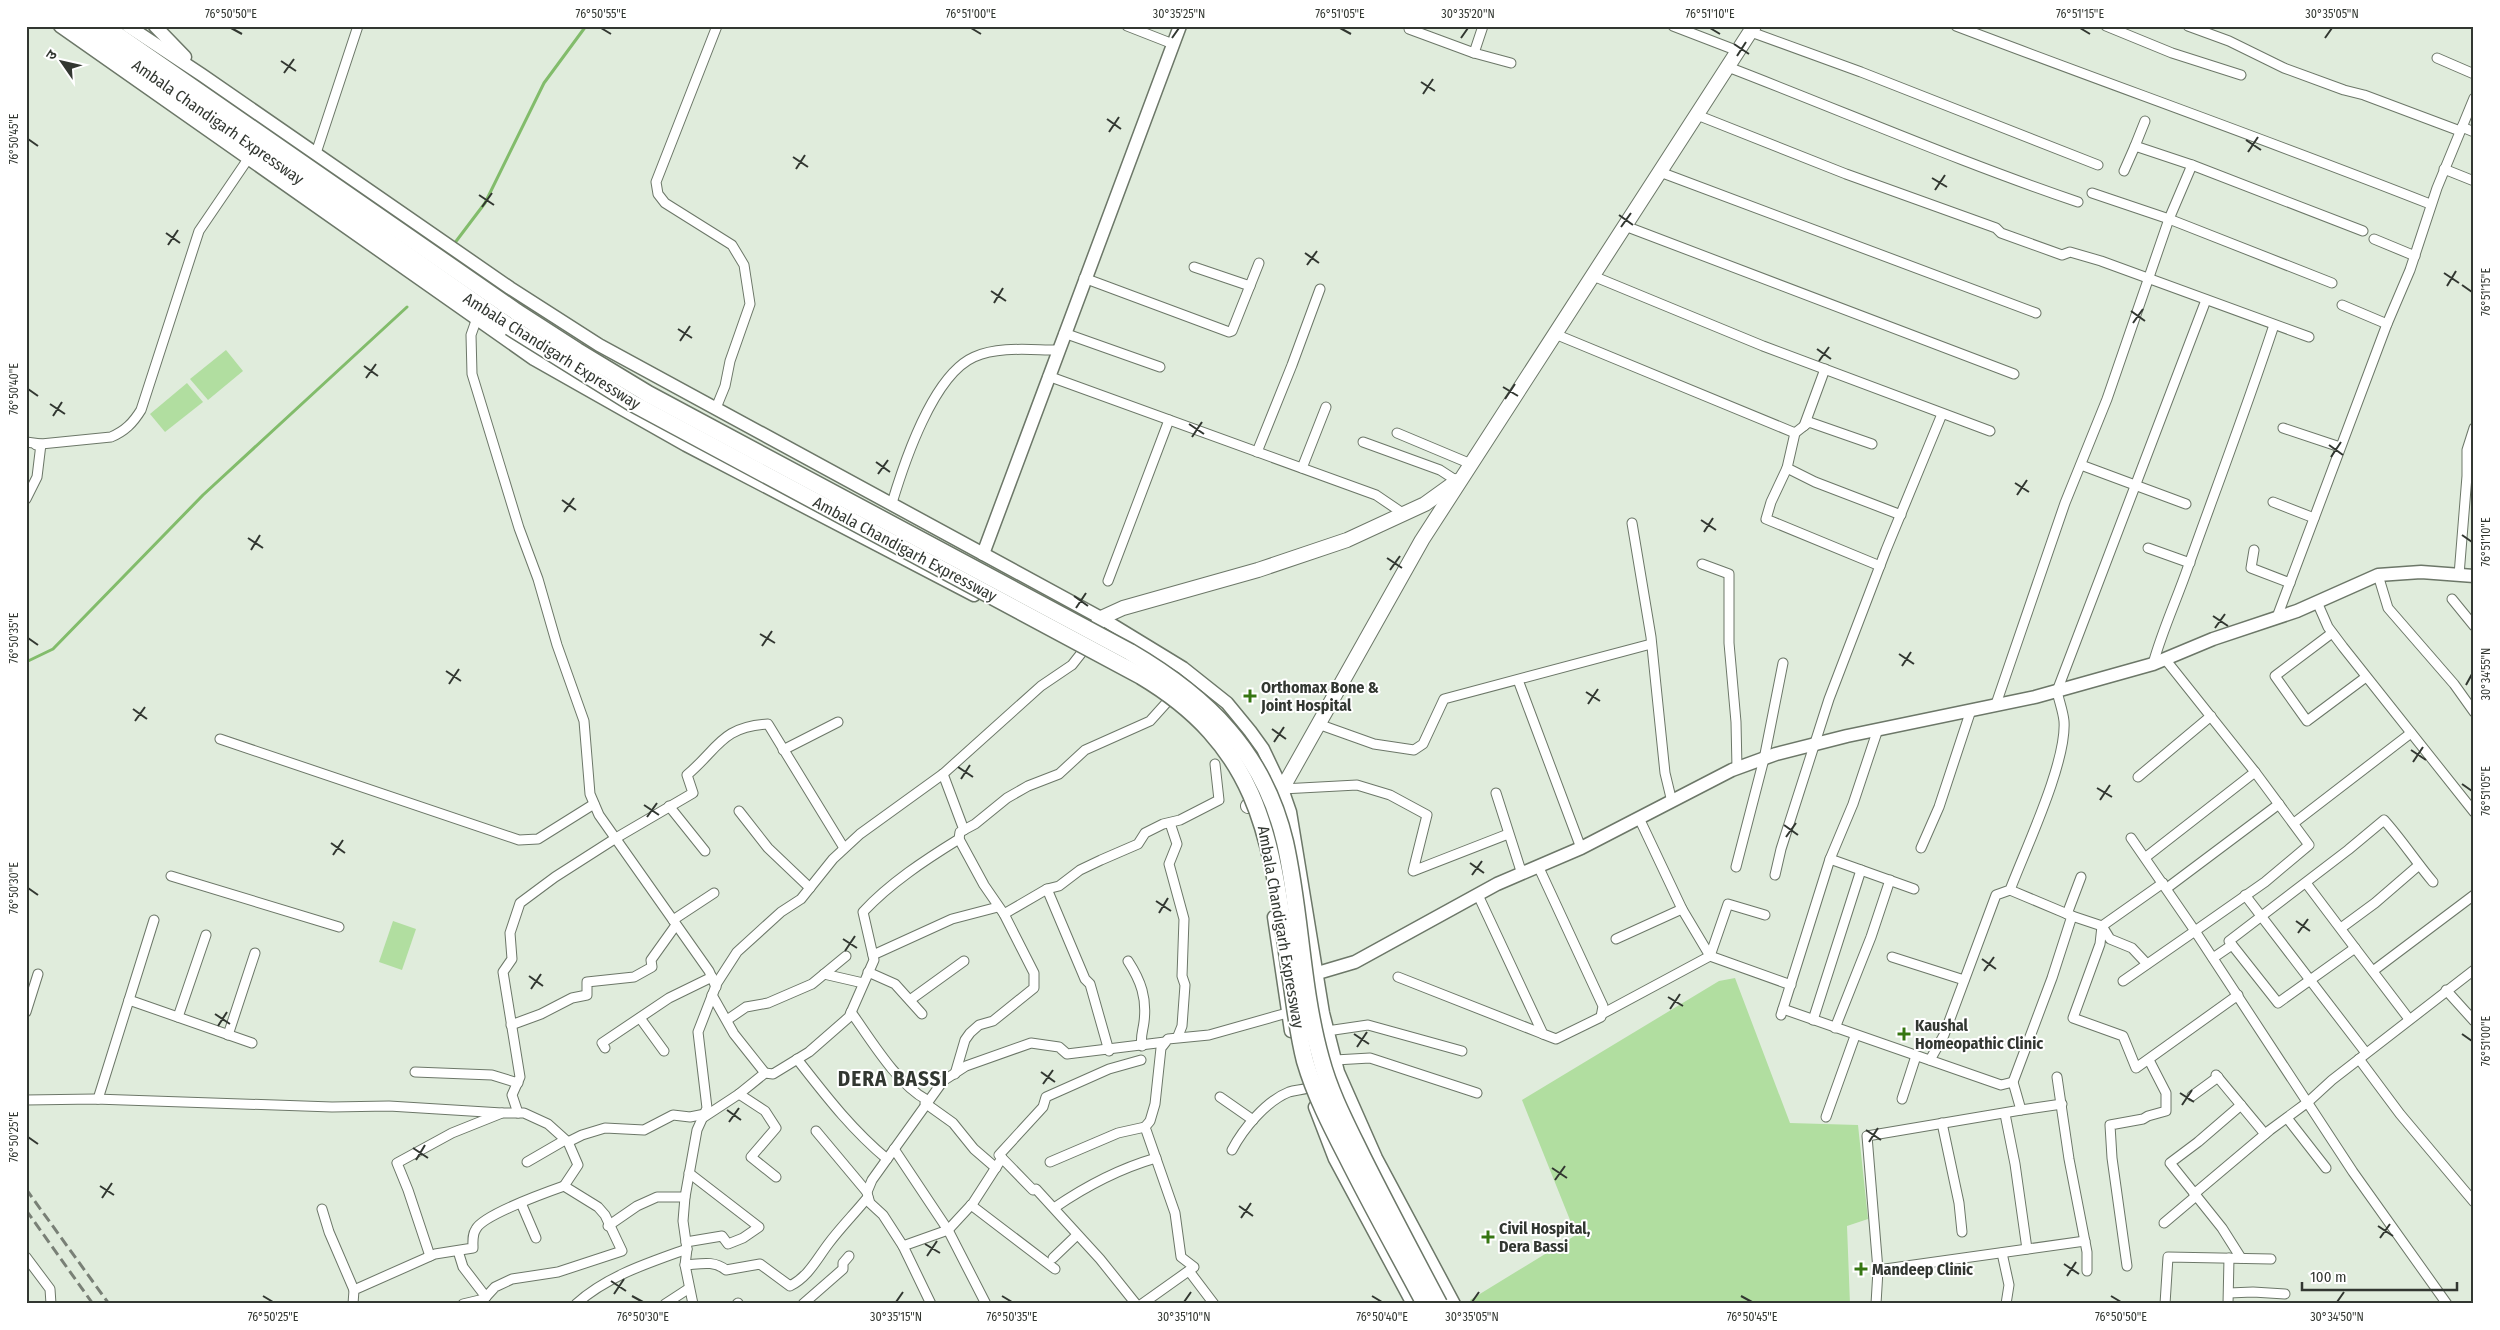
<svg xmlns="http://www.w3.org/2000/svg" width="2500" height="1330" font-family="'Fira Sans Condensed','Noto Sans Devanagari',sans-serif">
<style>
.green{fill:#b1dea0}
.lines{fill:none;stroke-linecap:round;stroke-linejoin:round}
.stream{stroke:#82bc6b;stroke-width:3}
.street-casing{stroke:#6c7768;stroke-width:11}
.secondary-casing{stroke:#6c7768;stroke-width:15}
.primary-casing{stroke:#6c7768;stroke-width:16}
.highway-casing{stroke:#6c7768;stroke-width:19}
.street{stroke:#fff;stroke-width:9}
.secondary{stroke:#fff;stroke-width:12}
.primary{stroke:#fff;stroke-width:14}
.highway{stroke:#fff;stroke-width:16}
.rail{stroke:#798076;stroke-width:3;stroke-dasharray:10 5;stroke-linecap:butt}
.highway-bridge-casing{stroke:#6c7768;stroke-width:19;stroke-linecap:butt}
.highway-bridge{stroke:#fff;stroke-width:16}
.ticks{fill:none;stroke:#323731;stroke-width:2}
.poi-dot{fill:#367612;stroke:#fff;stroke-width:2}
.labels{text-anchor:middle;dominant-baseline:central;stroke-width:4;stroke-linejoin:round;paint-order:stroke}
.street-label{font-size:16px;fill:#323731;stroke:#fff}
.poi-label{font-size:16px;font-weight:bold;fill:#323731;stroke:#fff;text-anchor:start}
.district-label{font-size:21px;font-weight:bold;letter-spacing:1px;fill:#323731;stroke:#fff}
.neatline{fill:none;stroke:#323731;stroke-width:2}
.ticks-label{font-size:12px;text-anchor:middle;fill:#323731}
</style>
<rect width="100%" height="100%" fill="#e0ecdc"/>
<g class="green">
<polygon points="226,350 243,371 208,400 190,379"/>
<polygon points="187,383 203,402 165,432 150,414"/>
<polygon points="393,921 416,929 402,970 379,962"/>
<polygon points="1735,978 1790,1123 1858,1125 1868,1219 1847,1226 1850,1304 1472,1304 1470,1300 1576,1235 1522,1100 1719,981"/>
</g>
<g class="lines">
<g class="stream">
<polyline points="454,244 485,203 544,83 586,26"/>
<polyline points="26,662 53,649 203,495 407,307"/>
</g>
<g class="street-casing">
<g id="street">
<polyline points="1127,26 1173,44"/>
<polyline points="1483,26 1474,53 1511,63"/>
<polyline points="1673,26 1738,51"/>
<path d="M1956,26C2114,86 2273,142 2430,204"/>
<polyline points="2106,26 2172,53 2241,75"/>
<polyline points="2188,26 2229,41 2284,68 2344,90 2364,95 2460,131"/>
<polyline points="1409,29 1474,53"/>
<polyline points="1751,32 1861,72 2098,165"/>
<polyline points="2437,58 2474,74"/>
<path d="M1728,67C1845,112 1960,162 2078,202"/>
<polyline points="1697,115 1846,174 1996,228 2001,233 2062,255 2070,252 2101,261 2309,337"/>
<polyline points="2462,127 2474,132"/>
<polyline points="2135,146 2145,121"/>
<polyline points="316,153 358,26"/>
<polyline points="2444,169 2474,181"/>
<polyline points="2124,171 2135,146 2192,165 2363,231"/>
<polyline points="1660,172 2036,313"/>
<polyline points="2092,193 2169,219 2332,283"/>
<polyline points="1625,226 2014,374"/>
<polyline points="2374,239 2415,256"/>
<polyline points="1194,267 1250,286"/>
<polyline points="1593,276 1763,346 1990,431"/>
<polyline points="1084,278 1229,332 1232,331 1259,263"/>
<polyline points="2342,305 2387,324"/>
<polyline points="478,315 471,335 472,374 519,528 538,579 557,645 584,721 590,794 599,815 709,971 716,987"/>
<polyline points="1064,333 1160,367"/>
<polyline points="1555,334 1795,433 1809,422 1872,444"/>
<polyline points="1048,376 1376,495 1404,514"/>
<polyline points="716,408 725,386 730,361 750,304 744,265 732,245 665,203 658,194 656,182 717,26"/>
<polyline points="1804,426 1825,369"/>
<polyline points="2283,428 2340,447"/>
<polyline points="1397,433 1471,464"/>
<polyline points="1795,433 1787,468 1815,482 1901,515"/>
<path d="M26,442L41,444L111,437C125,431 133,423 141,410L199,231L248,159"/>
<polyline points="1363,442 1440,470 1457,481"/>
<polyline points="1257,452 1292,365 1320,289"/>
<polyline points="2081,465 2186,504"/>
<polyline points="1302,468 1326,407"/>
<polyline points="1787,468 1771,502 1766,519 1880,566"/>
<polyline points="26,499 37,477 41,444 36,445"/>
<polyline points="2273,502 2314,518"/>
<path d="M892,503C904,463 933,375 974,357C999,346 1030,350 1057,350"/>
<polyline points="1632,523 1651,637 1665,773 1672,802"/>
<polyline points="2148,548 2190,563"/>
<polyline points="2254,550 2251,568 2290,583"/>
<polyline points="1702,564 1729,574 1729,643 1736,722 1737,768"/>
<polyline points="2378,575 2388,608 2454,684 2474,712"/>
<polyline points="2459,575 2467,476 2467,450 2474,428"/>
<polyline points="1108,581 1169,420"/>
<polyline points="2452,599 2474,626"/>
<polyline points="2317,602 2328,627 2343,647 2474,812"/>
<polyline points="2277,617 2387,324 2410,270 2437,188 2474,98"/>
<polyline points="2332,633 2275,676 2307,721 2366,677"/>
<path d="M2153,664C2162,631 2177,599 2188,567C2217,486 2247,407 2274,325"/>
<polyline points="1518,680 1581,848"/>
<polyline points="1996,704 2065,503 2107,399 2169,219 2192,165"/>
<polyline points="1318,724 1374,744 1414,750 1423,744 1444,699 1651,644"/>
<polyline points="220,739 519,840 538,839 594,804"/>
<polyline points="783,750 838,722"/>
<polyline points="943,774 964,830"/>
<polyline points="2138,777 2211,716"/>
<polyline points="1282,789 1357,785 1390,795 1427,815 1413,871 1508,834"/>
<polyline points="1496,793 1522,874"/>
<polyline points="669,806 705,851"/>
<polyline points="739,811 768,848 810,888"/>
<polyline points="1639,818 1682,909 1710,956 1791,985"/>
<polyline points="1170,823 1177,844 1169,864 1184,919 1182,976 1185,985 1182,1026 1178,1036"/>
<polyline points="2294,823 2411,733"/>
<polyline points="2131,838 2195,931 2265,882 2309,845 2255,772"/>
<polyline points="959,839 984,885 1004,914 1047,889 1059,886 1080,870 1101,860 1138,844 1145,833 1163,824 1180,820 1219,800 1215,764"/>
<polyline points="1921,848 1939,807 1971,710"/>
<polyline points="2146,857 2255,772 2165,659"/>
<polyline points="1830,859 1914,889"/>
<polyline points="1736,867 1764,759 1783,663"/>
<polyline points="1775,875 1781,849 1829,699 1886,550 1942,414"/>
<polyline points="171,876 339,927"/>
<polyline points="2306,883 2355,948"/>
<polyline points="2167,888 2279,804"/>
<polyline points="1047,889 1085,979 1090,984 1109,1051"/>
<polyline points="2010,890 2072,916 2052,978 2013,1082"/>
<polyline points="1478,895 1543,1034 1556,1039 1601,1017 1603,1006 1539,868"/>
<polyline points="2245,895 2366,1053"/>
<polyline points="2067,914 2081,877"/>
<polyline points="2072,916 2102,926 2163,883"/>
<polyline points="673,920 714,893"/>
<polyline points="2341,928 2375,903 2419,865"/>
<polyline points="1616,939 1682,909"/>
<polyline points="873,955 952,919 998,907"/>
<polyline points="1892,957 1964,980"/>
<polyline points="2213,958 2232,945"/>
<path d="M1128,961C1141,981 1147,998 1144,1022C1143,1031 1140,1037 1142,1046"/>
<polyline points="2147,964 2132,948 2110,939 2102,926 2100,944 2073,1018 2123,1036 2136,1068 2238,995"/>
<polyline points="2373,971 2474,895"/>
<polyline points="868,972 895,984 922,1014"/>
<polyline points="824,974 863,983"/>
<polyline points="1398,977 1543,1034"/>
<polyline points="2123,981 2195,931 2353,1172 2447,1304"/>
<polyline points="2446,990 2474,1021"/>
<polyline points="712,995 734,1034 765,1073"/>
<polyline points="129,1000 252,1043"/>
<polyline points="910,1000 964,961"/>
<polyline points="1783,1009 2001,1085 2013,1082 2021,1110 1867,1136 1878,1270 1876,1304"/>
<polyline points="26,1012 38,974"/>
<path d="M851,1012C871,1040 897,1084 927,1100"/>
<polyline points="1602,1014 1710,956 1728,904 1765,915"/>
<polyline points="1781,1015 1830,859 1853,804 1878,729"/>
<polyline points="178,1017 206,935"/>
<polyline points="640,1018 664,1051"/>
<path d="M2409,1019L2355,948L2278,1003L2229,941L2348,850L2384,820C2402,840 2416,862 2433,882"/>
<polyline points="727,1020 746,1007 768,1003 812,984 846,956"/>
<polyline points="1813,1020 1861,870"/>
<polyline points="511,1025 541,1014 572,998 587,995 587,982 634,977 652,967 651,960 676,925"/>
<polyline points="1835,1028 1871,937 1890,880"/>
<polyline points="1327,1031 1368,1025 1462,1051"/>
<polyline points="228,1035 255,953"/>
<polyline points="605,1048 602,1043 669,998 712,977"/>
<path d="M797,1059C826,1096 851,1129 887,1159"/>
<polyline points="2359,1059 2400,1114 2474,1202"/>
<polyline points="1335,1060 1370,1058 1477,1093"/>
<path d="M1930,1060L1944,1035L1996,895L2010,890C2025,850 2067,762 2064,721C2063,711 2059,701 2057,691L2206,300"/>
<polyline points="415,1072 492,1075 518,1083"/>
<polyline points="955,1074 965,1040 970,1033 979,1025 993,1021 1034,988 1034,973 1004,914"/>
<polyline points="2216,1075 2265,1134"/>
<polyline points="2057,1077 2069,1159 2087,1252 2087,1271"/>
<polyline points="739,1094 765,1111 776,1128 751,1157 776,1177"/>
<polyline points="2192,1096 2218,1077"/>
<polyline points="1220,1097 1253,1120"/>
<polyline points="98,1099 154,920"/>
<polyline points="1902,1099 1916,1056"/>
<polyline points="26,1100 95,1099 332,1107 389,1106 502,1113"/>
<polyline points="925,1103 953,1123 974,1149 996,1168"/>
<polyline points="2021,1110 2062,1104"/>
<path d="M518,1113L512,1095L520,1077L503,972L512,959L510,933L520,903L555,877L616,838L693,793L687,775C719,748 721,727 768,724L844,848"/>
<polyline points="2005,1114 2015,1164 2027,1249"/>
<path d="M704,1117L739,1094L765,1073L773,1074L809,1052L849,1017L874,960L863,912C890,883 925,860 959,839L960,832L975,824L1007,798L1028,786L1059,774L1085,750L1150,721L1168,701"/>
<polyline points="1826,1117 1855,1036"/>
<polyline points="2287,1118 2326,1168"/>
<polyline points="1942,1123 1959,1203 1962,1232"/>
<polyline points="816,1131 867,1192"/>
<polyline points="568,1142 582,1135 605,1128 644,1130 673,1115 690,1117 705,1114"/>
<polyline points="894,1149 948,1230 986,1304"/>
<path d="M1232,1150C1243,1129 1266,1101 1289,1092C1295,1090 1302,1090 1308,1088"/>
<polyline points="527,1162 565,1140"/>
<polyline points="1050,1162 1118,1133 1145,1127"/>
<polyline points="2194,1194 2270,1130 2308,1102 2332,1080 2474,970"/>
<polyline points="868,1197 870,1203 883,1215 903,1246"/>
<polyline points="521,1203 536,1238"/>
<polyline points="971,1205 1055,1269"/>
<path d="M1054,1208C1086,1186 1118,1169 1156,1158"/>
<polyline points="322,1209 329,1232 354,1290"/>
<polyline points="2164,1223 2196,1196"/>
<polyline points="608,1226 637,1206 657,1197 685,1197"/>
<polyline points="686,1242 722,1236 728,1244 743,1238 759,1227 689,1173"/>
<polyline points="458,1251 463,1267 486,1297"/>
<polyline points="2002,1253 2009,1285 2006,1304"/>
<polyline points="430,1256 408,1190 397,1163 452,1133 502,1113 524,1113 548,1124 568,1142 578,1165 564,1186"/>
<polyline points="26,1257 50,1289 51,1304"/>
<polyline points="1053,1258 1077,1235"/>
<polyline points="2241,1258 2222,1228 2170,1163 2198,1142 2241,1105"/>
<path d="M685,1265C700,1264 714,1260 726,1270L760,1264L790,1286C809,1276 816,1260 829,1243C841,1227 855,1213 868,1197L867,1192L872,1180L943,1081L966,1066L1031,1043L1059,1047L1067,1054L1165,1042"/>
<polyline points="2127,1266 2112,1158 2110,1125 2143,1119 2148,1116 2166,1111 2166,1093 2149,1060"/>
<polyline points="1878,1270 2085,1241"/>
<polyline points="1189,1271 1214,1304"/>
<polyline points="2229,1293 2253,1292 2285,1294"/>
<path d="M353,1304L354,1290L435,1254L473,1248C473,1241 472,1235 476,1229C483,1215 547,1192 564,1186L598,1207L605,1215L622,1251L558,1272L512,1279L495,1287L484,1299L463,1304"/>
<path d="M576,1304C607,1276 648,1263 687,1249"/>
<polyline points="665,1304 688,1289"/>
<polyline points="693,1304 685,1265 687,1249 683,1221 685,1197 697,1130 707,1108 698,1032 717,983 737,952 781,912 801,899 833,859 860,834 943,774 1041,686 1072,665 1083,651"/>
<polyline points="737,1304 738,1303"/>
<polyline points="803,1304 843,1269 843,1263 849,1256"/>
<polyline points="931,1304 903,1246 948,1230 973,1203 1002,1158"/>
<polyline points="1136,1304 1100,1259 1036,1189 1033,1190 999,1155 1043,1107 1046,1097 1109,1069 1141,1060"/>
<polyline points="1142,1304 1194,1267 1181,1257 1175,1213 1145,1127 1150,1121 1155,1104 1161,1048 1168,1039 1209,1035 1287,1013"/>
<polyline points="2165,1304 2168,1257 2271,1259"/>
<polyline points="2228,1304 2229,1258"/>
</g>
</g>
<g class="secondary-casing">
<g id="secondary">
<polyline points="60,26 534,359 686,445 974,595"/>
<polyline points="128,26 202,75 510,288 599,345 1101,618 1183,668 1227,703 1250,731 1263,749 1282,789 1290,812 1323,1013 1338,1072 1376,1158 1454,1304"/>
<polyline points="155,26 185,57"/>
<polyline points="983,554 1180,26"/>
<polyline points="1274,917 1291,1031"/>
<polyline points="1311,975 1355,962 1497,884 1581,848 1732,770 1776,754 1847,736 2035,697 2153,664 2213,639 2297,611 2378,575 2421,572 2474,576"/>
<polyline points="1315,1107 1335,1159 1413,1304"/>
</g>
</g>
<g class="primary-casing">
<g id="primary">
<polyline points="1088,642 1101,618 1123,608 1258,570 1347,540 1425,504 1457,481"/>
<polyline points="1248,806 1282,789 1422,540 1754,26"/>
</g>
</g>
<g class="highway-casing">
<g id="highway">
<polyline points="81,26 510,327"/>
<polyline points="104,26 518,313"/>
</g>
</g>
<use href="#street" class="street"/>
<use href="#secondary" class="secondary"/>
<use href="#primary" class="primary"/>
<use href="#highway" class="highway"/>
<g class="rail">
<polyline points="26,1189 109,1304"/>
<polyline points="26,1210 93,1304"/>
</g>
<g class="highway-bridge-casing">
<g id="highway-bridge">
<path d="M518,313L577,351L648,394L1130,652C1207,697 1264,752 1285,842C1301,913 1301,988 1321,1059C1330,1093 1347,1125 1362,1156C1387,1206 1413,1255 1439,1304"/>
<path d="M510,327L632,403L1141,676C1267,751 1271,847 1291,979C1295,1006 1298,1034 1305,1061C1315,1095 1331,1126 1347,1157C1372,1207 1399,1255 1425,1304"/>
</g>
</g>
<use href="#highway-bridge" class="highway-bridge"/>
</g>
<path class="ticks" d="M231,28L242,34M601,28L611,34M971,28L981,34M1340,28L1351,34M1710,28L1720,34M2080,28L2090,34M1172,38L1179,28M1461,38L1468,28M2325,38L2332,28M1734,44L1749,54M1737,56L1746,42M281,61L296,71M284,73L294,59M1421,82L1435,91M1423,94L1433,79M1107,119L1121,129M1109,132L1119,117M28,139L38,146M2246,140L2261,150M2248,152L2258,137M793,157L808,167M796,169L805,155M1932,178L1947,187M1935,190L1945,175M479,195L494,205M482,207L492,193M1619,215L1633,225M1621,227L1631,213M166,233L180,243M168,245L178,230M1305,253L1319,263M1307,265L1317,251M2444,273L2459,283M2462,285L2472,292M2447,286L2456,271M991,291L1006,301M994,303L1003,288M2131,311L2145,321M2133,323L2143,309M678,329L692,338M680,341L690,326M1817,349L1831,359M1819,361L1829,347M364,366L378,376M366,378L376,364M1503,387L1518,396M28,389L38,396M1505,399L1515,384M50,404L65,414M53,416L62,402M1189,424L1204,434M1192,437L1202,422M2329,445L2343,455M2331,457L2341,442M876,462L890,472M878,474L888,460M2015,483L2029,492M2017,495L2027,480M562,500L576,510M564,512L574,498M1701,520L1716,530M1704,532L1713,518M2462,535L2472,542M248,538L263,548M251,550L260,535M1387,558L1402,568M1390,570L1400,556M1074,596L1088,606M1076,608L1086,593M2213,616L2228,626M2215,628L2225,614M760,634L775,643M28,638L38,645M762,646L772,631M1899,654L1914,664M1902,666L1911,652M446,671L461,681M449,684L459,669M2466,685L2472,674M1586,692L1600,701M1588,704L1598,689M133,709L147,719M135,721L145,707M1272,729L1286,739M1274,742L1284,727M2411,750L2426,760M2413,762L2423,747M958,767L973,777M961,779L970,765M2462,784L2472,791M2097,788L2112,797M2100,800L2110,785M644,805L659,815M647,817L657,803M1784,825L1798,835M1786,837L1796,823M331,843L345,853M333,855L343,840M1470,863L1484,873M1472,875L1482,861M28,888L38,895M1156,901L1171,911M1159,913L1168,898M2296,921L2310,931M2298,933L2308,919M843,939L857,948M845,951L855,936M1982,959L1996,969M1984,971L1994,957M529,976L543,986M531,989L541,974M1668,997L1683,1006M1670,1009L1680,994M215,1014L230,1024M218,1026L227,1012M1354,1034L1369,1044M2462,1034L2472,1041M1357,1047L1367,1032M1041,1072L1055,1082M1043,1084L1053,1070M2180,1093L2194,1102M2182,1105L2192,1090M727,1110L741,1120M729,1122L739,1108M1866,1130L1881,1140M28,1137L38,1144M1869,1142L1878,1128M413,1148L428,1158M416,1160L425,1145M1552,1168L1567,1178M1555,1180L1565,1166M100,1186L114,1195M102,1198L112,1183M1239,1206L1253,1216M1241,1218L1251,1203M2378,1226L2393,1236M2380,1238L2390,1224M925,1244L940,1253M927,1256L937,1241M2064,1264L2079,1274M2067,1276L2076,1262M611,1281L626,1291M614,1294L624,1279M263,1296L273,1302M632,1296L643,1302M1002,1296L1012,1302M1372,1296L1382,1302M1741,1296L1752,1302M2111,1296L2121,1302M896,1302L903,1292M1184,1302L1191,1292M1472,1302L1479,1292M2337,1302L2344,1292"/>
<g class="poi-dot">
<path d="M1247.5 688.5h5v5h5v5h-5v5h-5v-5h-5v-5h5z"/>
<path d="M1901.5 1026.5h5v5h5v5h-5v5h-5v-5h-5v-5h5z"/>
<path d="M1485.5 1229.5h5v5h5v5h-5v5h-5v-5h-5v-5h5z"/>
<path d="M1858.5 1261.5h5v5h5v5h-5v5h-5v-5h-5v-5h5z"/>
</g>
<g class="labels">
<g class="street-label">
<text transform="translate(218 122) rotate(35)">Ambala Chandigarh Expressway</text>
<text transform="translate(552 351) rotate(32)">Ambala Chandigarh Expressway</text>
<text transform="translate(905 549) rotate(28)">Ambala Chandigarh Expressway</text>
<text transform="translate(1281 927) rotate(80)">Ambala Chandigarh Expressway</text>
</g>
<g class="poi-label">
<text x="1261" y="687">Orthomax Bone &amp;<tspan x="1261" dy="18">Joint Hospital</tspan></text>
<text x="1915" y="1025">Kaushal<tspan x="1915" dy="18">Homeopathic Clinic</tspan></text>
<text x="1499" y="1228">Civil Hospital,<tspan x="1499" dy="18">Dera Bassi</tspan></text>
<text x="1872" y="1269">Mandeep Clinic</text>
</g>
<g class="district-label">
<text x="893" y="1079">DERA BASSI</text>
</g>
</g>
<rect width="2500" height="1330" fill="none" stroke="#ffffff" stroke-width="55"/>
<g transform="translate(62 62) rotate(304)" stroke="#ffffff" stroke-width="4" paint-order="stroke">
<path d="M0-4L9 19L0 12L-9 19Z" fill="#323731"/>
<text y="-8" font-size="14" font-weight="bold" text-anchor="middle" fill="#323731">उ</text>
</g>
<path d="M2302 1282v8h155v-8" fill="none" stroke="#323731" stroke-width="2.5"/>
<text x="2310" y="1282" font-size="15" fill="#323731" stroke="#ffffff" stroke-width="4" paint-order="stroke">100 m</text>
<rect x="28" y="28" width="2444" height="1274" class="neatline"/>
<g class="ticks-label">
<text x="231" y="18">76°50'50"E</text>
<text x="601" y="18">76°50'55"E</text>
<text x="971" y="18">76°51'00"E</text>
<text x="1179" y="18">30°35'25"N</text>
<text x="1340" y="18">76°51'05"E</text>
<text x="1468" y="18">30°35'20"N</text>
<text x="1710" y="18">76°51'10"E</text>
<text x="2080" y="18">76°51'15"E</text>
<text x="2332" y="18">30°35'05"N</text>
<text transform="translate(14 139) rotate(-90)" y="4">76°50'45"E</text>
<text transform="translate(2486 292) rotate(-90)" y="4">76°51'15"E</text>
<text transform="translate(14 389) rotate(-90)" y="4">76°50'40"E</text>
<text transform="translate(2486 542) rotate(-90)" y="4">76°51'10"E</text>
<text transform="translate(14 638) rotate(-90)" y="4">76°50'35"E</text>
<text transform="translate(2486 674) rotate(-90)" y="4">30°34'55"N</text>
<text transform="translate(2486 791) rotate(-90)" y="4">76°51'05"E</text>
<text transform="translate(14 888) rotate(-90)" y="4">76°50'30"E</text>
<text transform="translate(2486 1041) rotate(-90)" y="4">76°51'00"E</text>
<text transform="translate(14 1137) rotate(-90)" y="4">76°50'25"E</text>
<text x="273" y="1321">76°50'25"E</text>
<text x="643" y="1321">76°50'30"E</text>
<text x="896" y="1321">30°35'15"N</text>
<text x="1012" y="1321">76°50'35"E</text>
<text x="1184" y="1321">30°35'10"N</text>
<text x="1382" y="1321">76°50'40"E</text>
<text x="1472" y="1321">30°35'05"N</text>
<text x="1752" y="1321">76°50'45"E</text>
<text x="2121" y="1321">76°50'50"E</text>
<text x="2337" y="1321">30°34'50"N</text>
</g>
</svg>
